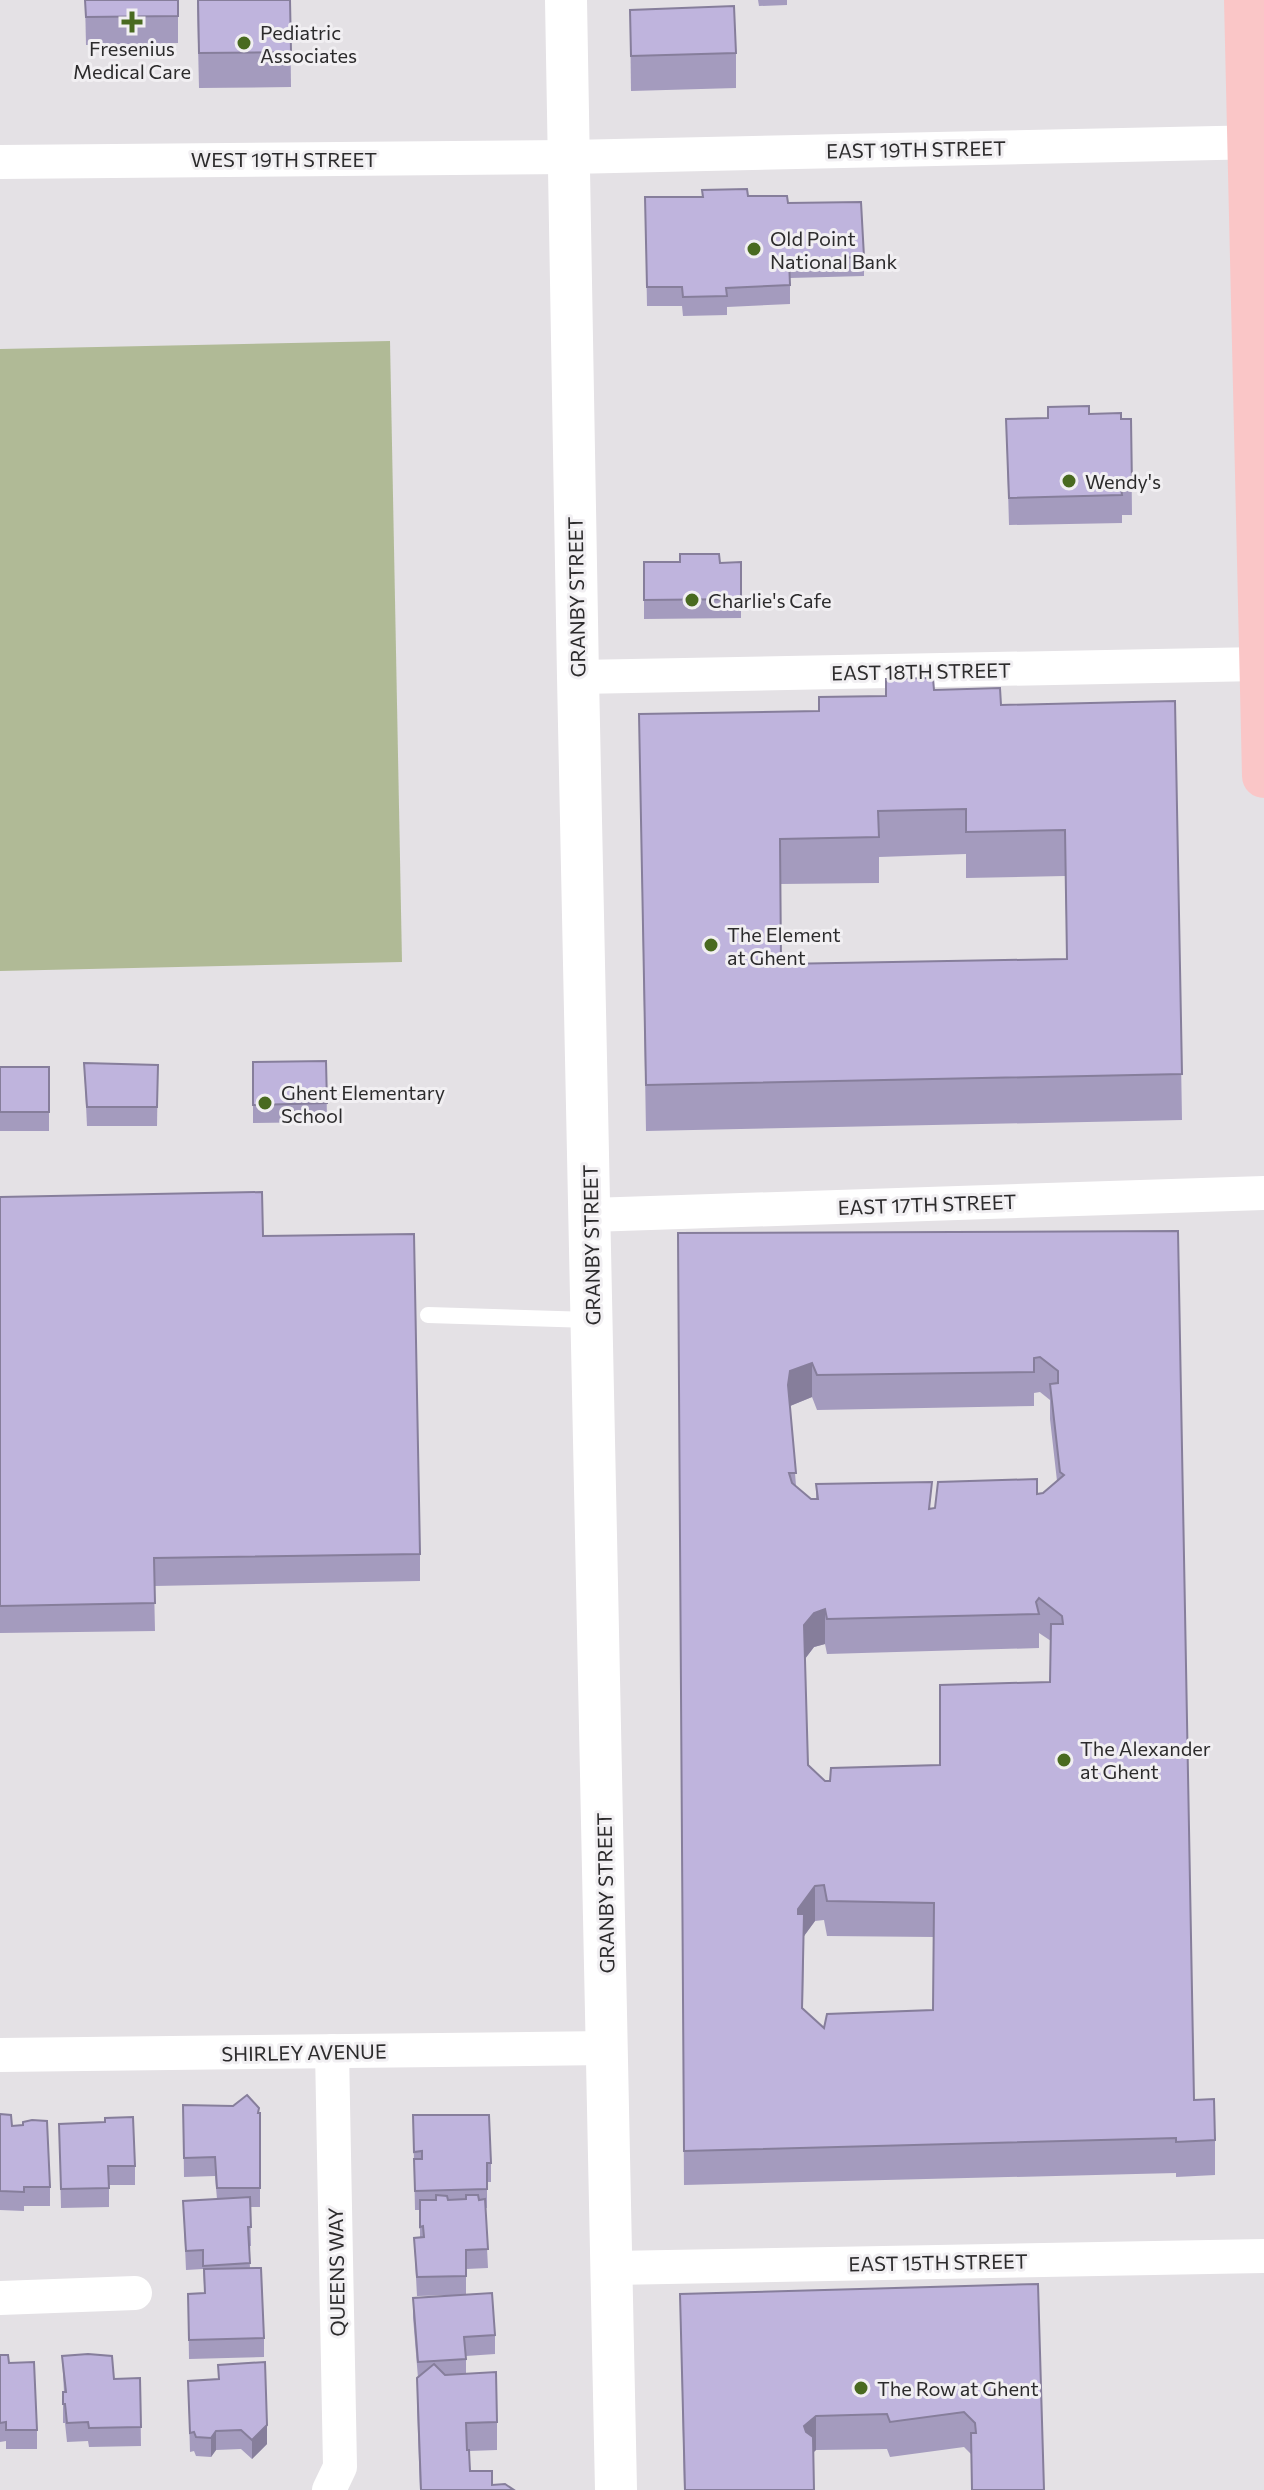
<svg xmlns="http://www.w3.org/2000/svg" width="1264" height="2490" font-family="Commissioner,sans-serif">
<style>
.green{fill:#b0ba96}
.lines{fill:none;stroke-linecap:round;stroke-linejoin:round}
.service{stroke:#fff;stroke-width:16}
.minor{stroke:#fff;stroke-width:34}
.tertiary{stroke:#fff;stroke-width:42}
.primary{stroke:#fac6c7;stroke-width:44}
.wall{fill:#a49bbe;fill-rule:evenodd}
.shaded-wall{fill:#867e9b}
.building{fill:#bfb4dd;stroke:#867e9b;stroke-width:2;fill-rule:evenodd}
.poi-dot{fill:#496a20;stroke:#f1eff2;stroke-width:3}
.labels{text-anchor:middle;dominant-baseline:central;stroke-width:6;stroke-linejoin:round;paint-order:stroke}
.poi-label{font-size:20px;fill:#2c2b2c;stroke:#f1eff2;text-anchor:start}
.street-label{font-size:20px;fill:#2c2b2c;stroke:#f1eff2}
</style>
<rect width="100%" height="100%" fill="#e4e1e5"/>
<polygon class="green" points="390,341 402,962 0,971 0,349"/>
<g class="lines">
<polyline class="service" points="428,1315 591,1320"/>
<g class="minor">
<polyline points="0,162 569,157 1264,142"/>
<polyline points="578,677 1260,664"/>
<polyline points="590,1215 1264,1193"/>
<polyline points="0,2055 608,2048"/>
<polyline points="612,2268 1264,2256"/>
<polyline points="0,2298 135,2293"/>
<polyline points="329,2490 340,2467 332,2051"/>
</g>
<polyline class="tertiary" points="566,0 578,677 616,2490"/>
<polyline class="primary" points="1246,0 1264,776"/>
</g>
<g class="wall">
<polygon points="85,0 178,0 178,43 86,45"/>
<polygon points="197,0 290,0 291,87 199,88"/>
<polygon points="758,0 787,0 787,5 759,6"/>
<polygon points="630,10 736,53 736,88 631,91"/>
<polygon points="748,196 788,203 864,257 864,276 790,278 790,304 727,307 727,315 683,316 682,306 647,306 645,197"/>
<polygon points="1089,414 1131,419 1132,515 1122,515 1122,523 1009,525 1006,419 1048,418"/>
<polygon points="644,562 741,562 741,618 644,619"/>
<path d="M934,690L1001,705L1175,701L1182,1120L646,1131L639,714L819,711L886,696ZM966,854V878L1065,876L1067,959L781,964L780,884L879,883V857Z"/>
<polygon points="326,1061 327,1122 253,1123 253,1062"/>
<polygon points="84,1063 158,1065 157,1126 87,1126"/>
<rect x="0" y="1067" width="49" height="64"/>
<polygon points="0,1197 263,1236 420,1554 420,1581 154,1586 155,1631 0,1633"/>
<path d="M1178,1231L1194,2100L1215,2140V2175L1176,2177V2173L684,2185L678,1233ZM1040,1392L1050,1400V1419L1057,1481L1043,1493L932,1508L816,1484V1499H811L796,1486L790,1406L812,1397L817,1410L1034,1406V1393ZM1039,1633L1051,1641L1050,1682L940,1765L825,1781L808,1765L805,1659L814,1647L825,1644L827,1654L1039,1648ZM824,1920L827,1936L934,1937L933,2010L824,2028L803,2008L804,1936L815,1921Z"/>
<polygon points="183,2105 260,2113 260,2207 250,2207 251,2246 249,2246 250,2268 264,2338 264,2357 189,2359 188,2294 204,2293 204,2285 203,2269 186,2270 183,2201 217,2199 215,2176 184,2177"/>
<polygon points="0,2114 12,2126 50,2187 50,2206 24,2206 24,2211 0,2210"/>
<polygon points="413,2115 491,2163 491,2182 487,2182 487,2208 485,2208 488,2268 466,2269 466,2294 495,2335 495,2354 466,2356 466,2374 497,2422 497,2450 469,2451 470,2471 492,2485 514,2490 420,2490 417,2406 418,2378 413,2317 413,2298 455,2295 417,2296 414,2238 420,2238 420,2210 415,2210"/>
<polygon points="59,2124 135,2166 135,2185 109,2185 109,2207 61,2208"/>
<polygon points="1038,2284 971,2454 964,2447 890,2457 887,2449 816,2450 813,2453 814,2490 684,2490 680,2294"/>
<polygon points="0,2355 9,2363 37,2430 37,2449 6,2449 6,2441 0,2442"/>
<polygon points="62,2356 114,2379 140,2378 141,2446 89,2447 88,2441 67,2442 65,2423 63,2423 63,2392 64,2392"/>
<polygon points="218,2365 267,2444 252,2459 241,2449 216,2450 211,2457 196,2456 194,2451 190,2452 188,2381 218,2379"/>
</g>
<g class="shaded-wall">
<polygon points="812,1363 812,1397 790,1406 788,1385 790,1371"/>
<polygon points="825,1609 825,1644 814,1647 804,1660 804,1625 814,1613"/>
<polygon points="815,1886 815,1921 804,1936 798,1909"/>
<polygon points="816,2416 816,2450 804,2460 804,2426"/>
<polygon points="267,2425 267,2444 252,2459 252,2440"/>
<polygon points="216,2431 216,2450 211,2457 211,2438"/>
</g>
<g class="building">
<polygon points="85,0 178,0 178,16 86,17"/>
<polygon points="198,0 290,0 291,52 199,53"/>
<polygon points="734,6 736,53 631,56 630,10"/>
<polygon points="747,189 748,196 787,196 788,203 861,202 864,257 789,259 790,285 726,288 727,296 683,297 682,287 647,287 645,197 703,197 702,190"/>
<polygon points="1089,406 1089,414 1121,413 1121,419 1131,419 1132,487 1121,488 1122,495 1009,498 1006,419 1048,418 1048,407"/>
<polygon points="680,554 719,554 720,563 741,562 741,599 644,600 644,562 680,562"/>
<path d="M933,678L934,690L1000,688L1001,705L1175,701L1182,1074L646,1085L639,714L819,711V697L886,696V679ZM966,809V832L1065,830L1067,959L781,964L780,839L879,837L878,811Z"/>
<polygon points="326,1061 327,1103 253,1105 253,1062"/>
<polygon points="84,1063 158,1065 157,1107 87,1107"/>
<rect x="0" y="1067" width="49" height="45"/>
<polygon points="262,1192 263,1236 414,1234 420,1554 154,1558 155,1603 0,1606 0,1197"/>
<path d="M1178,1231L1194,2100L1214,2099L1215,2140L1176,2142V2138L684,2151L678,1233ZM1040,1357L1058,1371V1383L1050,1384L1060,1472L1064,1475L1043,1493L1037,1494V1479L938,1482L935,1508L929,1509L932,1482L816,1484L818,1499H811L792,1483L789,1473H796L788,1385L790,1371L812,1363L817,1375L1034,1372V1358ZM1039,1598L1062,1616L1063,1624H1051L1050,1682L940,1685V1765L831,1768L830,1781H825L808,1765L804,1625L814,1613L825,1609L827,1619L1039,1614L1036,1602ZM824,1885L827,1901L934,1903L933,2010L827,2014L824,2028L802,2008L804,1914H798V1909L815,1886Z"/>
<polygon points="247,2095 259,2108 258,2113 260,2113 260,2188 217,2188 215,2157 184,2158 183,2105 233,2106"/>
<polygon points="0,2114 11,2115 12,2126 23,2125 23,2122 32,2120 47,2121 50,2187 24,2187 24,2192 0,2191"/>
<polygon points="413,2115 489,2115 491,2163 487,2163 487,2189 415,2191 414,2159 422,2159 422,2151 414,2152"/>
<polygon points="133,2117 135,2166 108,2166 109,2188 61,2189 59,2124 105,2122 105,2118"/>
<polygon points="436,2195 447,2196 448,2200 466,2199 466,2195 478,2195 479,2200 485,2199 488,2249 466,2250 466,2276 417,2277 414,2238 424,2237 423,2226 420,2227 420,2200 436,2200"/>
<polygon points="250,2197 251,2227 248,2227 250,2263 203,2266 203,2250 186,2251 183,2201"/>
<polygon points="261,2268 264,2338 189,2340 188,2294 205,2293 204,2269"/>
<polygon points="1038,2284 1044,2490 972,2490 971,2433 976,2433 975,2423 964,2412 890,2422 887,2414 816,2416 804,2426 806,2432 813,2437 814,2490 685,2490 680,2294"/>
<polygon points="492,2293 495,2335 464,2337 466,2359 418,2362 413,2298"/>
<polygon points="88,2354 112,2356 114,2379 140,2378 141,2427 89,2428 88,2422 67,2423 65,2404 63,2404 63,2392 66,2392 62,2356"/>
<polygon points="0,2355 8,2355 9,2363 34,2362 37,2430 6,2430 6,2422 0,2423"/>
<polygon points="265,2362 267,2425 252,2440 241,2430 216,2431 211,2438 196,2437 194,2432 190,2433 188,2381 219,2379 218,2365"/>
<polygon points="434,2364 445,2375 496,2372 497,2422 466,2423 467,2450 469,2450 470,2471 492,2471 492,2485 505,2484 514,2490 421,2490 417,2378"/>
</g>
<g class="poi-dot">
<path d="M128 10h8v8h8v8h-8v8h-8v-8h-8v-8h8z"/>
<circle cx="244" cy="43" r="8"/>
<circle cx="754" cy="249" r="8"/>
<circle cx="1069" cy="481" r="8"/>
<circle cx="692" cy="600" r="8"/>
<circle cx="711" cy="945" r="8"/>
<circle cx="265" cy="1103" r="8"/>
<circle cx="1064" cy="1760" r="8"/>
<circle cx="861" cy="2388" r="8"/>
</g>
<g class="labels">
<g class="poi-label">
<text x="260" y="32">Pediatric<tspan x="260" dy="23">Associates</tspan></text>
<text x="132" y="48" text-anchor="middle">Fresenius<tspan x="132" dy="23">Medical Care</tspan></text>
<text x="770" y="238">Old Point<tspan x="770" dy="23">National Bank</tspan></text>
<text x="1085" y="481">Wendy's</text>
<text x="708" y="600">Charlie's Cafe</text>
<text x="727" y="934">The Element<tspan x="727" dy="23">at Ghent</tspan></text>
<text x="281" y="1092">Ghent Elementary<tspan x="281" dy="23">School</tspan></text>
<text x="1080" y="1748">The Alexander<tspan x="1080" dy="23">at Ghent</tspan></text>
<text x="877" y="2388">The Row at Ghent</text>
</g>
<g class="street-label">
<text transform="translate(916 149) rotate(-1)">EAST 19TH STREET</text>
<text x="284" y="159">WEST 19TH STREET</text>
<text transform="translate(576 597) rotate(-91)">GRANBY STREET</text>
<text transform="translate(921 671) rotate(-1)">EAST 18TH STREET</text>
<text transform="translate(927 1204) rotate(-2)">EAST 17TH STREET</text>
<text transform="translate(591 1245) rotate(-91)">GRANBY STREET</text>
<text transform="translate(605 1893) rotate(-91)">GRANBY STREET</text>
<text transform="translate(304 2052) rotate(-1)">SHIRLEY AVENUE</text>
<text transform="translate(938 2262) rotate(-1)">EAST 15TH STREET</text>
<text transform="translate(336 2272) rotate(-91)">QUEENS WAY</text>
</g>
</g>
</svg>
